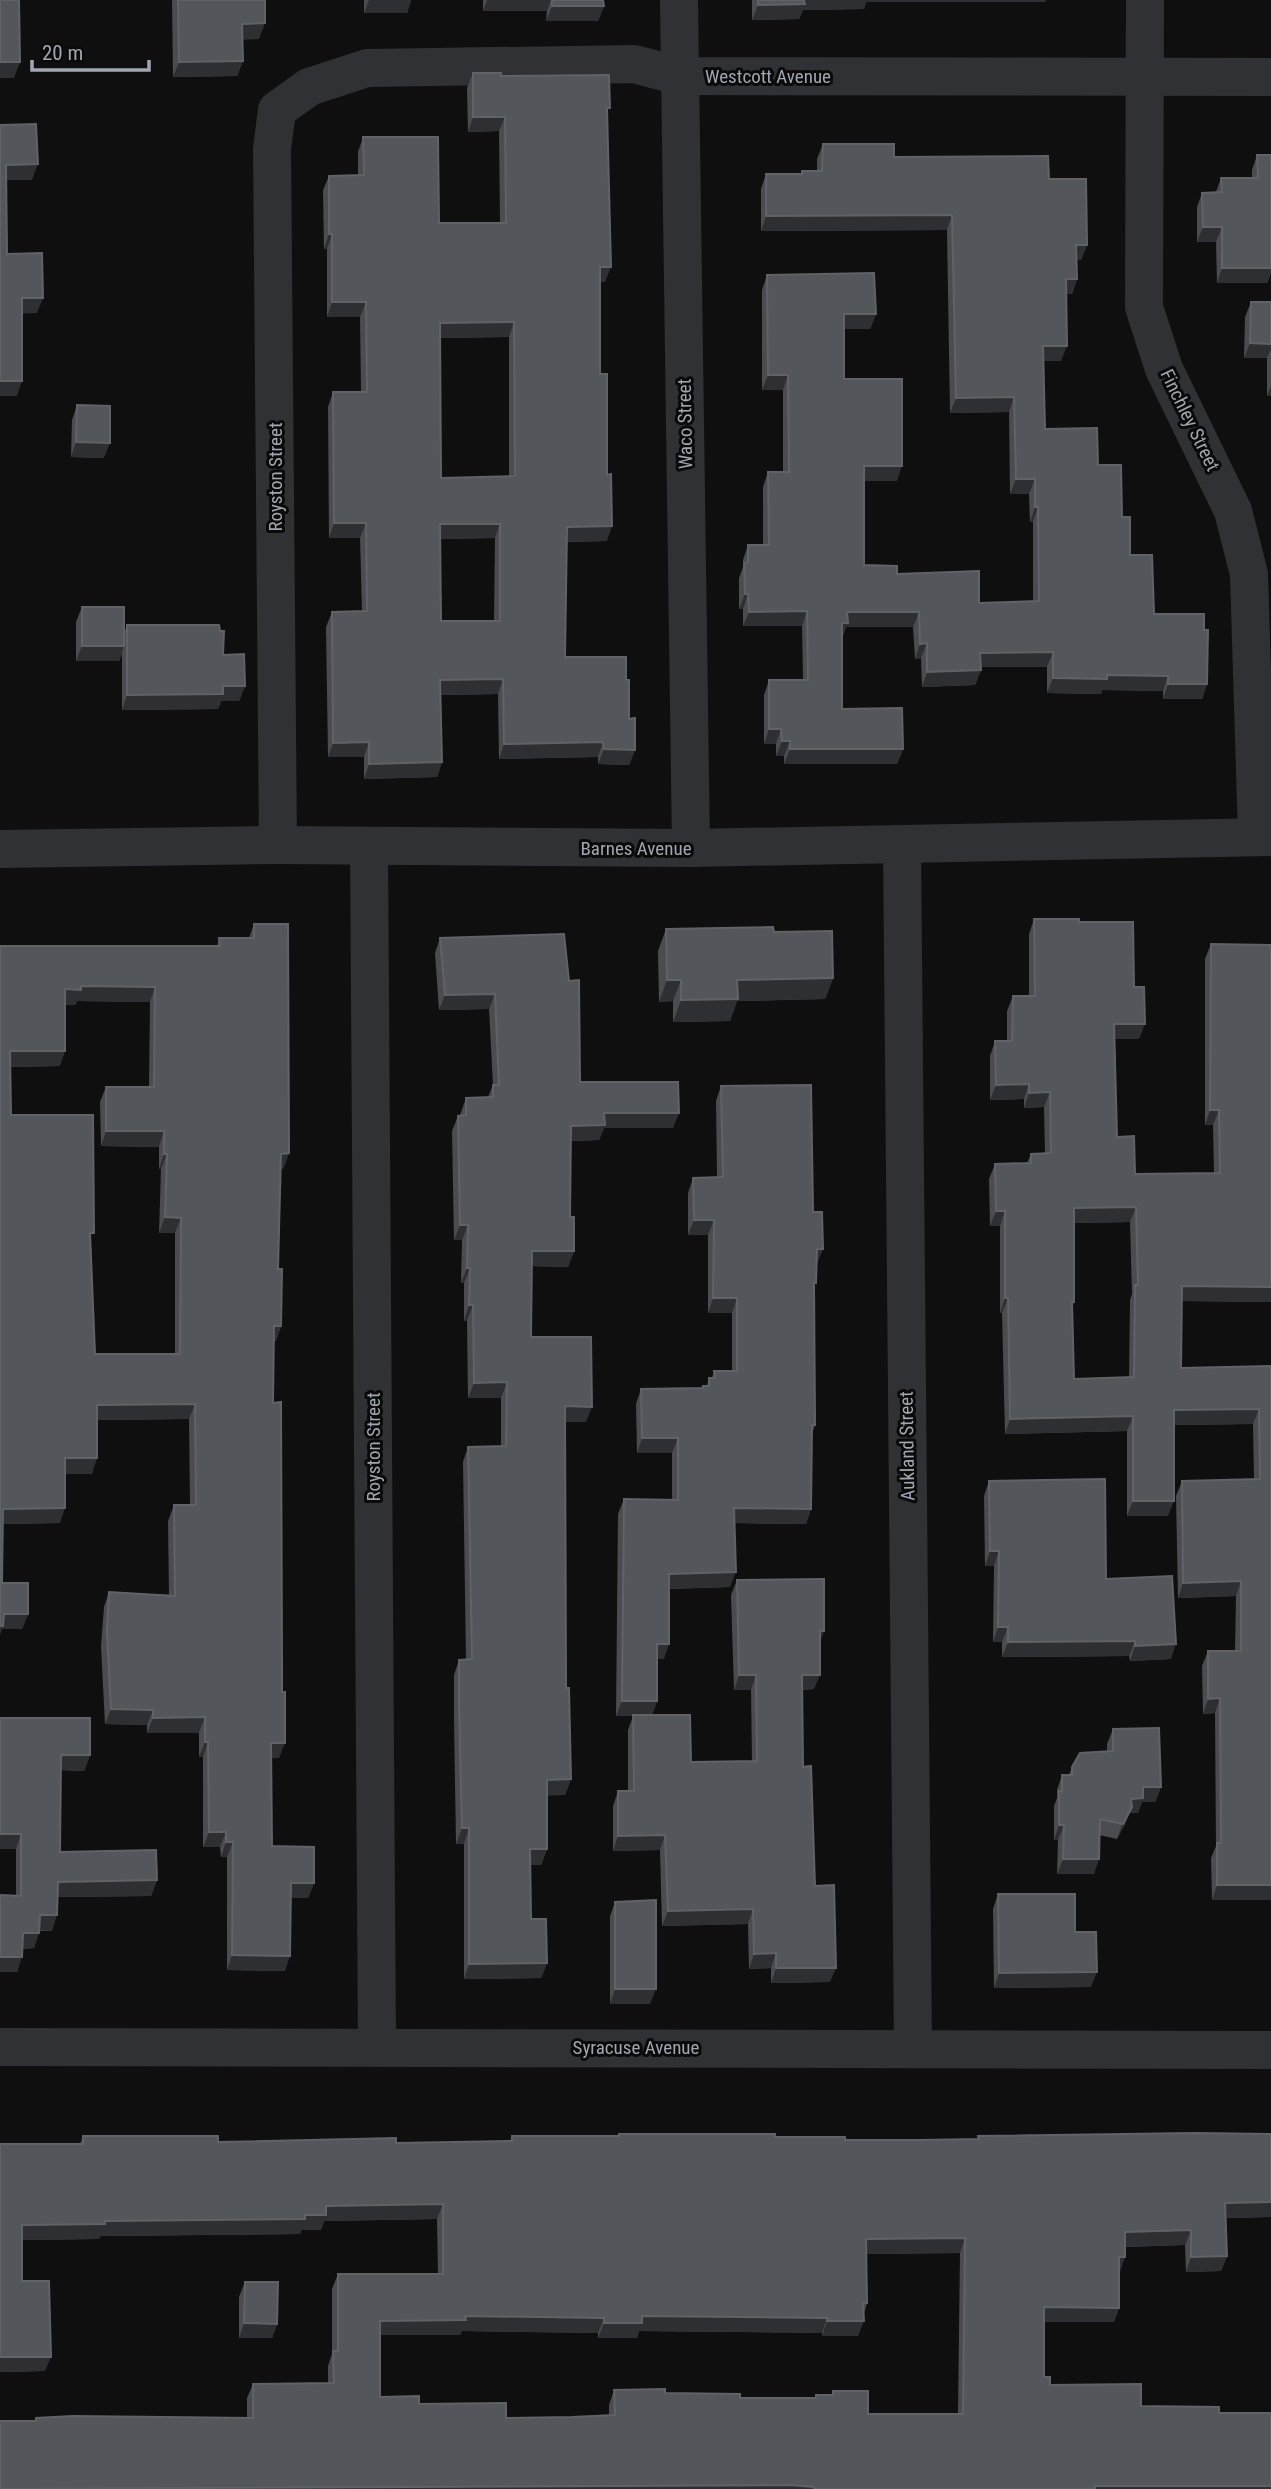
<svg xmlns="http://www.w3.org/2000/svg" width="1271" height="2489" font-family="'Roboto Condensed',sans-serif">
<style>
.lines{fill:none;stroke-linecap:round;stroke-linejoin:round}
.minor{stroke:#303135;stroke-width:38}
.wall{fill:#4a4c4f;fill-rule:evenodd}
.shaded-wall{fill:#2e2f32}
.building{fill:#53565a;stroke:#5f6267;stroke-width:2;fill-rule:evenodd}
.labels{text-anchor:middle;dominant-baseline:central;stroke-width:6;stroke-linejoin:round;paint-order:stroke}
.street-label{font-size:19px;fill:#a1a7b0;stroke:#0a0a0b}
</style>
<rect width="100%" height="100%" fill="#0f0f10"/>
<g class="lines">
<g class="minor">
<polyline points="679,0 691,848"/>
<polyline points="1145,0 1144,307 1164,369 1233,511 1249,574 1257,837"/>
<polyline points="902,844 913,2048"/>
<polyline points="278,845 272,149 277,110 309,87 367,68 634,64 680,76 1271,77"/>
<polyline points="369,846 377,2047"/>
<polyline points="0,849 278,845 691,848 1271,837"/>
<polyline points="0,2047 1271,2050"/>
</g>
</g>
<g class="wall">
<polygon points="172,0 265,0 259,39 242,39 243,61 237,76 173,77"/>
<polygon points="364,0 411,0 407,13 364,13"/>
<polygon points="483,0 603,0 604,6 598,21 546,21 547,11 483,11"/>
<polygon points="752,0 1046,0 1045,2 866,2 864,9 803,10 799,19 752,20"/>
<path d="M473,73L501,76L607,114L605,282H600V374L607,541L566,542L565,657L626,680L629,719L635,750L629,765L598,764V757L499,759L498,694L441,695L442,762L437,777L364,779V757H328L326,627L332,612L362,611L360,538H329L328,407L333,392H361L360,317H327V249H324L323,190L329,176L358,175V152L363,137L439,223H500L499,131L468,132L467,88ZM509,337V476L441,478L440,338ZM495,538L494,621H441L440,539Z"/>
<polygon points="823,144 894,157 1049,179 1087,245 1081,260 1076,260 1077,279 1072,294 1066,294 1061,361 1044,361 1045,429 1098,465 1122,517 1130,555 1154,614 1204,630 1207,684 1202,699 1163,699 1163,691 1102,690 1101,694 1047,693 1047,667 981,667 981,670 975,685 922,687 921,658 915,659 913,627 846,627 842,638 842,709 903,749 897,764 784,764 784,756 776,756 776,744 764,744 764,695 769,680 803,680 802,626 743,626 743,609 739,609 739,578 743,567 743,560 748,545 763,545 763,487 768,472 783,472 783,390 762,390 762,290 767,275 876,314 870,329 844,329 844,379 897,481 864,481 864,565 897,574 979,603 1033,601 1033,522 1030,522 1029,494 1010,494 1009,412 950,413 947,230 761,231 761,189 766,174 800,174 802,171 817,171 817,159"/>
<polygon points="1257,155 1271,155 1271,273 1267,283 1217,283 1216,242 1197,242 1197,207 1202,193 1216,192 1221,178 1252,178 1252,170"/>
<polygon points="1251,302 1271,302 1271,396 1267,396 1267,358 1244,358 1245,317"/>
<polygon points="77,405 104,458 71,457 72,420"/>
<polygon points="82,607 124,633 127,625 220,631 223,655 245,686 239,701 221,701 218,709 122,710 122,653 119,661 76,661 76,622"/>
<path d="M1034,919L1079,922L1134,987L1139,1039H1115L1117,1137L1135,1174L1214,1173L1213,1125H1205V959L1211,944L1271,1302L1182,1301L1181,1368L1271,1366V1900H1212L1211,1858L1216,1846L1215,1713L1203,1714L1202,1666L1208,1651H1235L1236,1596L1178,1598L1176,1496L1182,1481L1254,1479L1253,1424L1174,1425L1168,1516H1127V1431L1005,1434L1002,1313H1000V1226H990L989,1179L995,1164L1027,1163L1031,1154H1045L1044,1107L1024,1108V1099L990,1100V1056L995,1041H1007V1011L1013,996H1029V934ZM1130,1222L1132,1294L1130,1300L1129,1378L1074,1379L1072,1308L1074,1302V1223Z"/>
<path d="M254,924L289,1153L283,1169H281L278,1269L281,1326L276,1341H274L273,1403L279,1758H271L272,1846L314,1883L308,1898H291L285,1971L227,1970V1857H221L220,1847H203V1757H199V1733H147V1725L105,1724L101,1646L104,1607L109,1592L169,1595L168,1521L174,1505H190L189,1419L97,1420L92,1474H65L60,1523L3,1524L2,1583L28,1614L22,1629H2L0,946H217L219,938H249ZM77,1001L150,1002L149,1087H106L100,1102L101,1146L159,1147V1169H161L159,1233H175V1354H95L91,1243L11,1115L10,1067L60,1066L65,1005H75Z"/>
<polygon points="666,929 774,932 833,978 825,999 737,1001 730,1021 673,1022 673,1001 659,1002 658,951"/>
<polygon points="440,938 580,1082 673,1128 604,1128 599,1140 571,1141 570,1217 574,1251 568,1267 532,1266 531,1337 586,1422 565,1422 566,1688 571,1779 565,1795 547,1795 547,1849 541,1865 530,1865 531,1919 547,1963 541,1978 464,1979 464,1844 456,1844 454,1718 454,1675 459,1660 466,1659 463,1462 468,1447 501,1446 501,1398 468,1398 467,1321 464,1321 464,1283 461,1283 462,1240 454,1240 452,1131 458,1116 460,1115 466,1098 488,1097 493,1085 489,1009 439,1010 435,953"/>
<polygon points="721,1086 813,1212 823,1249 816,1264 814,1288 815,1425 812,1434 811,1509 806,1524 735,1523 730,1587 669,1589 664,1659 657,1659 657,1701 652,1715 691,1762 752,1761 751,1690 734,1690 731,1595 737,1580 820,1644 814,1689 802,1690 803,1767 815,1886 830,1982 771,1983 771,1968 749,1969 748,1924 662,1926 660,1850 613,1851 613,1806 618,1791 628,1791 628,1730 633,1716 616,1716 618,1514 624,1499 672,1500 672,1453 637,1453 636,1404 641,1389 703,1388 707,1386 709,1378 712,1378 714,1371 732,1371 732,1313 708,1313 708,1235 688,1235 688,1193 693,1178 717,1177 716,1101"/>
<polygon points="989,1481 1106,1579 1171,1659 1130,1661 1129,1656 1002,1657 1002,1642 993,1642 994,1566 985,1566 984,1496"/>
<polygon points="0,1718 90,1755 84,1771 61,1770 60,1852 157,1880 151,1896 57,1897 52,1931 39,1931 34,1948 23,1949 17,1972 0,1972 0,1895 16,1896 16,1849"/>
<polygon points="1113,1729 1161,1787 1155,1802 1142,1802 1138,1813 1129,1813 1126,1822 1117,1839 1099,1835 1094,1874 1057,1874 1058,1840 1054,1840 1054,1806 1057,1798 1057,1790 1062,1775 1069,1775 1072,1767 1107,1751 1107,1744"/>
<polygon points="998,1894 1075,1932 1091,1987 994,1988 993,1909"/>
<polygon points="615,1902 650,2004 610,2004 610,1916"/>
<path d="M83,2136L218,2142L396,2143L510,2141L512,2136L775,2137L845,2140H921L977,2139L978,2136L1271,2217L1226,2218L1227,2256L1221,2271L1186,2272L1185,2245L1125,2247L1119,2272V2308L1114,2322H1044V2377L1050,2385L1141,2406L1219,2413L1271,2489H0L36,2418H247V2398L253,2384L328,2383V2366L332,2354V2289L338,2274H438L437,2219L324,2221L321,2230H301L300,2234L100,2236L99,2239L22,2240V2281L45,2371L0,2372V2144H80ZM960,2253L958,2414H868L833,2391L832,2395H816L815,2398H740L614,2390L609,2405V2416L572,2417L506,2418L419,2404L380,2397V2335H460L462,2331L598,2333V2338H637L639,2331L822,2333V2336H858L867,2303L866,2254Z"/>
<polygon points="245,2282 277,2324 272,2338 239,2338 239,2297"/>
</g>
<g class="shaded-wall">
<polygon points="369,0 411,0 407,13 364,13"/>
<polygon points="487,0 551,0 547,11 483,11"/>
<polygon points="802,0 1046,0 1045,2 866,2 864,9 803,10 799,19 752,20 758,5"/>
<polygon points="552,6 604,6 598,21 546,21"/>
<polygon points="265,23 259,39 237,40 242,24"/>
<polygon points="243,61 237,76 173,77 179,62"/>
<polygon points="0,62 20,62 14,78 0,78"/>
<polygon points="473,117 505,117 499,131 468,132"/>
<polygon points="38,164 32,180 1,180 6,165"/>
<polygon points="952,215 947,230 761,231 766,216"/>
<polygon points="1203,227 1222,227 1216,242 1197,242"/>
<polygon points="329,234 332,234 327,249 324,249"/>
<polygon points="1076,245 1087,245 1081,260 1071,260"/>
<polygon points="600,267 611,267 605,282 595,282"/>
<polygon points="1222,268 1271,268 1271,273 1267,283 1217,283"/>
<polygon points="1066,279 1077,279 1072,294 1060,294"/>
<polygon points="22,298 43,298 37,313 16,314"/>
<polygon points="332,302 366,302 360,317 327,317"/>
<polygon points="844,314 876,314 870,329 839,329"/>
<polygon points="514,322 509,337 434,338 440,323"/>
<polygon points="1250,343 1271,344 1271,349 1267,358 1244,358"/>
<polygon points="1043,346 1067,346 1061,361 1038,361"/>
<polygon points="768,375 788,375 783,390 762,390"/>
<polygon points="0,381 22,381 17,396 0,396"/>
<polygon points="1271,386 1271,396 1267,396"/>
<polygon points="1014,397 1009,412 950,413 956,398"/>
<polygon points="76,442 110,443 104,458 71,457"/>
<polygon points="864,466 902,466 897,481 858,481"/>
<polygon points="1016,479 1035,479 1029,494 1010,494"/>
<polygon points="1035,507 1038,507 1033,522 1030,522"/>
<polygon points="334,523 366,523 360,538 329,538"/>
<polygon points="440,524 500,524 495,538 434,539"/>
<polygon points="612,526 607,541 561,542 567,527"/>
<polygon points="745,594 748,594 743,609 739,609"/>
<polygon points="807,611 802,626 743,626 749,612"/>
<polygon points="847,612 919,612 913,627 846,627 842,638 836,638 842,623"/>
<polygon points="927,643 921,658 915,659 920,644"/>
<polygon points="82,646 124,646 119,661 76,661"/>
<polygon points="1053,652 1047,667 974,667 980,653"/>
<polygon points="981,670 975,685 922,687 927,672"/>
<polygon points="1107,675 1168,676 1163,691 1102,690 1101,694 1047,693 1053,678"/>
<polygon points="503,679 498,694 435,695 440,680"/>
<polygon points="1168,684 1207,684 1202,699 1163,699"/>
<polygon points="223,686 245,686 239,701 221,701 218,709 122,710 127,695"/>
<polygon points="769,729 781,729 776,744 764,744"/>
<polygon points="782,741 790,741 784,756 776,756"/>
<polygon points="369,742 364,757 328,757 333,743"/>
<polygon points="603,742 598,757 499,759 504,744"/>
<polygon points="604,749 635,750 629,765 598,764"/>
<polygon points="790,749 903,749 897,764 784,764"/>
<polygon points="442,762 437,777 364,779 369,764"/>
<polygon points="833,978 825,999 737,1001 730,1021 673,1022 681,1000 737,980"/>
<polygon points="667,980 681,980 673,1001 659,1002"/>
<polygon points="81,986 155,987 150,1002 77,1001 75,1005 59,1005 65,989"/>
<polygon points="495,994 489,1009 439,1010 445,995"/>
<polygon points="1114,1024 1145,1024 1139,1039 1109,1039"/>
<polygon points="10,1051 65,1051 60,1066 4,1067"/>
<polygon points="1029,1084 1024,1099 990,1100 996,1085"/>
<polygon points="1050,1092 1044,1107 1024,1108 1029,1093"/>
<polygon points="1210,1110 1219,1110 1213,1125 1205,1125"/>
<polygon points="604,1113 679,1113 673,1128 604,1128 599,1140 565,1141 571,1126"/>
<polygon points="106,1131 164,1131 159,1147 101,1146"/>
<polygon points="289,1153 283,1169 276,1169 281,1154"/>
<polygon points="164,1154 167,1154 161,1169 159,1169"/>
<polygon points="1136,1207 1130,1222 1068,1223 1074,1208"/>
<polygon points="996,1211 1005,1211 1000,1226 990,1226"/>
<polygon points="165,1217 181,1218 175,1233 159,1233"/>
<polygon points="694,1220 714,1220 708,1235 688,1235"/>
<polygon points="460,1225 468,1225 462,1240 454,1240"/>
<polygon points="817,1249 823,1249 817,1264 811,1264"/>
<polygon points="532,1251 574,1251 568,1267 526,1266"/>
<polygon points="467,1268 470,1268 464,1283 461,1283"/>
<polygon points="1182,1286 1271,1287 1271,1302 1176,1301"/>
<polygon points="713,1298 737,1298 732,1313 708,1313"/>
<polygon points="1005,1298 1008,1298 1002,1313 1000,1313"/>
<polygon points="469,1305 473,1305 467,1321 464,1321"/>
<polygon points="274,1326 281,1326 276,1341 268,1341"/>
<polygon points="507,1382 501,1398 468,1398 474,1383"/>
<polygon points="195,1404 189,1419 92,1420 97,1405"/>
<polygon points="565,1406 592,1407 586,1422 560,1422"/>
<polygon points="1259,1409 1253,1424 1169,1425 1174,1410"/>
<polygon points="1133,1416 1127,1431 1005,1434 1010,1419"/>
<polygon points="642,1438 678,1438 672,1453 637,1453"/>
<polygon points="65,1458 97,1458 92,1474 59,1474"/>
<polygon points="1133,1501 1174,1501 1168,1516 1127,1516"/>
<polygon points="65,1508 60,1523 0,1524 3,1509"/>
<polygon points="734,1508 811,1509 806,1524 729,1523"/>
<polygon points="990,1551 999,1551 994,1566 985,1566"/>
<polygon points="736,1572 730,1587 664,1589 669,1574"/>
<polygon points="1241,1581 1236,1596 1178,1598 1183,1583"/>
<polygon points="4,1614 28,1614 22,1629 2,1629 0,1635 0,1624"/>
<polygon points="998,1627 1008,1627 1002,1642 993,1642"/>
<polygon points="820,1631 824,1631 819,1646"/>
<polygon points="1135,1641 1129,1656 1002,1657 1008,1642"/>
<polygon points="657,1644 669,1644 664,1659 652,1659"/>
<polygon points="1176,1644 1171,1659 1130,1661 1135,1646"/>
<polygon points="739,1675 756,1675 751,1690 734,1690"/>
<polygon points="802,1675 820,1675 814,1689 796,1690"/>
<polygon points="1220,1698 1215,1713 1203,1714 1208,1699"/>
<polygon points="622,1701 657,1701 652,1716 616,1716"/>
<polygon points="111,1709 153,1710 147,1725 105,1724"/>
<polygon points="205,1717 199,1733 147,1733 153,1718"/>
<polygon points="205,1742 208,1742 203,1757 199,1757"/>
<polygon points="271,1743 285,1743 279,1758 266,1758"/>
<polygon points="62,1755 90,1755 84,1771 57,1770"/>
<polygon points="571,1779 565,1795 541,1796 547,1780"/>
<polygon points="1143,1787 1161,1787 1155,1802 1142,1802 1138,1813 1129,1813 1126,1822 1117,1839 1131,1799"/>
<polygon points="1059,1825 1064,1825 1058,1840 1054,1840"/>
<polygon points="462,1828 469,1828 464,1844 456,1844"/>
<polygon points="209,1832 226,1832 220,1847 203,1847"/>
<polygon points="0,1834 21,1834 16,1849 0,1849"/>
<polygon points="665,1835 660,1850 613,1851 618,1836"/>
<polygon points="226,1842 233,1842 227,1857 221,1857"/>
<polygon points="530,1849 547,1849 541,1865 524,1865"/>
<polygon points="1063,1859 1099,1859 1094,1874 1057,1874"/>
<polygon points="157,1880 151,1896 52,1897 58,1882"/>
<polygon points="291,1883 314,1883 308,1898 286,1898"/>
<polygon points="1217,1885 1271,1885 1271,1900 1212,1900"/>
<polygon points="753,1909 748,1924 662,1926 668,1911"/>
<polygon points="40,1915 57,1915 52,1931 34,1930"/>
<polygon points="23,1933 39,1933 34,1948 18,1949"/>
<polygon points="776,1953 771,1968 749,1969 754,1954"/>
<polygon points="232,1955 290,1956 285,1971 227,1970"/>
<polygon points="0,1957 22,1957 17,1972 0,1972"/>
<polygon points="547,1963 541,1978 464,1979 469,1964"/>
<polygon points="776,1968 836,1968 830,1982 771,1983"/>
<polygon points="1097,1972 1091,1987 994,1988 999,1973"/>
<polygon points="615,1989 656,1989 650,2004 610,2004"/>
<polygon points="1271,2202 1271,2217 1220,2218 1225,2203"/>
<polygon points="443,2204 437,2219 324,2221 321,2230 301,2230 300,2234 100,2236 99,2239 16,2240 22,2225 105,2221 305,2215 326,2206"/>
<polygon points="1191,2230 1185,2245 1119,2247 1125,2232"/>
<polygon points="965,2238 960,2253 861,2254 866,2239"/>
<polygon points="1227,2256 1221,2271 1186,2272 1191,2257"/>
<polygon points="1119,2257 1125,2257 1120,2272 1114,2272"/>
<polygon points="1044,2307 1119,2308 1114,2322 1038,2322"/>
<polygon points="465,2316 604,2318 598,2333 462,2331 460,2335 375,2335 380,2321"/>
<polygon points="642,2316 827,2318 822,2333 639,2331 637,2338 598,2338 604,2323"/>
<polygon points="827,2321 864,2321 858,2336 822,2336"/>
<polygon points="244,2323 277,2324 272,2338 239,2338"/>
<polygon points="0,2357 51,2357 45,2371 0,2372"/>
<polygon points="791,2485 814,2487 813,2489 101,2489"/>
<polygon points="1095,2486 1271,2486 1271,2489 1094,2489"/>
</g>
<g class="building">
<polygon points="0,0 19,0 20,62 0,62"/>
<polygon points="178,0 265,0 265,23 242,24 243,61 179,62"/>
<polygon points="552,0 603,0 604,6 552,6"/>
<polygon points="758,0 804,0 805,4 758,5"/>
<path d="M473,73H501V76L609,75L610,108H607L611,267H600V374H607V475L611,474L612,526L567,527L565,657H626V680H629V719L635,718V750L604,749L603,742L504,744L503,679L440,680L442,762L369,764V742L333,743L332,612L367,611L366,523H334L333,392H367L366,302H332V234H329V176L364,175L363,137H438L439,223H506L505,117H473ZM514,322L515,476L441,478L440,323ZM440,524H500V621H441Z"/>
<polygon points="36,124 38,164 6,165 7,254 42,253 43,298 22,298 22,381 0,381 0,125"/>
<polygon points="823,144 894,144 894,157 1048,156 1049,179 1086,179 1087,245 1076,245 1077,279 1066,279 1067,346 1043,346 1045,429 1097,428 1098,465 1121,465 1122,517 1130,517 1130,555 1152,555 1154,614 1204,614 1204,630 1208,630 1207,684 1168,684 1168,676 1107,675 1107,679 1053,678 1053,652 980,653 981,670 927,672 927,643 920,644 919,612 847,612 848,623 842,623 842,709 902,708 903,749 790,749 790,741 782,741 781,729 769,729 769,680 808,680 807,611 749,612 748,594 745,594 744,563 748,562 748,545 769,545 768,472 789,472 788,375 768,375 767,275 874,273 876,314 844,314 844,379 902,379 902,466 864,466 864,565 897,566 897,574 979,571 979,603 1039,601 1038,507 1035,507 1035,479 1016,479 1014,397 956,398 952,215 766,216 766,174 802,174 802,171 822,171"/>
<polygon points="1257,155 1271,155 1271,268 1222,268 1222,227 1203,227 1202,193 1222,192 1221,178 1258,178"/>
<polygon points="1251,302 1271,302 1271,344 1250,343"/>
<polygon points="77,405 110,406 110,443 76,442"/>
<rect x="82" y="607" width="42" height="39"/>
<polygon points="127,625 219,625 220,631 224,631 223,655 244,654 245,686 223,686 223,694 127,695"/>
<path d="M1034,919H1079V922H1133L1134,987H1144L1145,1024H1114L1117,1137L1134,1136L1135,1174L1220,1173L1219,1110H1210L1211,944L1271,945V1287L1182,1286L1181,1368L1271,1366V1885H1217V1843H1221L1220,1698L1208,1699V1651H1241V1581L1183,1583L1182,1481L1260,1479L1259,1409L1174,1410V1501H1133V1416L1010,1419L1008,1298H1005V1211H996L995,1164L1031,1163V1154L1051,1153L1050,1092L1029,1093V1084L996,1085L995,1041H1012L1013,996H1035ZM1136,1207L1138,1285H1135L1134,1377L1074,1379L1072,1302H1074V1208Z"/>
<path d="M254,924H288L289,1153L281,1154L278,1269H282L281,1326H274L273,1403L281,1402L282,1665V1692H285V1743H271L272,1846L314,1847V1883H291L290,1956L232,1955L233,1842H226V1832H209L208,1742H205V1717L153,1718V1710L111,1709L107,1631L109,1592L175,1596L174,1505H196L195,1404L97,1405V1458H65V1508L3,1509L2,1583H28V1614H4L3,1626H0V946H220L219,938H254ZM81,986L155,987L154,1087H106V1131H164V1154H167L165,1217L181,1218L180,1354H95L90,1233H94L93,1115H11L10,1051H65V989L81,990Z"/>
<polygon points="773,927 774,932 832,931 833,978 737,980 738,999 681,1000 681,980 667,980 666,929"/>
<polygon points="564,934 569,981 579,980 580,1082 678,1082 679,1113 604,1113 605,1125 571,1126 570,1217 574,1217 574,1251 532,1251 531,1337 591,1337 592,1407 565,1406 566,1688 569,1688 571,1779 547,1780 547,1849 530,1849 531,1919 546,1919 547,1963 469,1964 469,1828 462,1828 459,1703 459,1660 472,1659 468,1447 506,1446 507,1382 474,1383 473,1305 469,1305 470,1268 467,1268 468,1225 460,1225 458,1116 466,1115 466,1098 493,1097 493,1085 499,1085 495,994 445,995 440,938"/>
<polygon points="811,1085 813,1212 822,1212 823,1249 817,1249 816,1283 814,1283 815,1425 812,1425 811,1509 734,1508 736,1572 669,1574 669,1644 657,1644 657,1701 622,1701 624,1499 678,1500 678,1438 642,1438 641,1389 703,1388 703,1386 709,1386 709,1378 715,1378 714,1371 737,1371 737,1298 713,1298 714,1220 694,1220 693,1178 723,1177 721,1086"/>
<polygon points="1105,1479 1106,1579 1172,1576 1176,1644 1135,1646 1135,1641 1008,1642 1008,1627 998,1627 999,1551 990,1551 989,1481"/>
<polygon points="824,1579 824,1631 820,1631 820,1675 802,1675 803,1767 811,1766 815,1886 834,1885 836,1968 776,1968 776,1953 754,1954 753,1909 668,1911 665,1835 618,1836 618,1791 634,1791 633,1715 690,1715 691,1762 757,1761 756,1675 739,1675 737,1580"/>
<polygon points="0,1718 90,1718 90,1755 62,1755 61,1758 60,1852 156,1850 157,1880 58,1882 57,1915 40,1915 39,1933 23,1933 22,1957 0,1957 0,1895 21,1896 21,1834 0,1834"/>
<polygon points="1159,1728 1161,1787 1143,1787 1143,1798 1131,1799 1132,1807 1123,1824 1100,1819 1099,1859 1063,1859 1064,1825 1059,1825 1059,1791 1062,1791 1062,1775 1072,1775 1072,1767 1080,1753 1113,1751 1113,1729"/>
<polygon points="998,1894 1075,1894 1075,1932 1096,1932 1097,1972 999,1973"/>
<polygon points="656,1900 656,1989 615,1989 615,1902"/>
<path d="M1195,2133L1271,2134V2202L1225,2203L1227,2256L1191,2257V2230L1125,2232V2257H1119V2308L1044,2307V2377H1050V2385L1141,2384V2406L1219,2407V2413H1271V2486H1095V2489H814V2487L791,2485L0,2489V2421H36V2418L73,2416L253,2418V2384L334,2383L333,2351H338V2274H443V2204L326,2206V2215H305V2219L105,2221V2224L22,2225V2281H49L51,2357H0V2144H83V2136H218V2142L396,2138V2143L512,2141V2136H619V2134H775V2137H845V2140H921L979,2139L978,2136ZM965,2238L963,2414H868V2391H833V2395H816V2398H740V2394L665,2393V2389L614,2390L615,2415L572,2417L506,2418V2403L419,2404V2396L380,2397V2321L466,2320L465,2316L604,2318V2323H642V2316L827,2318V2321H864L863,2303H867L866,2239Z"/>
<polygon points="245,2282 278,2282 277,2324 244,2323"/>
</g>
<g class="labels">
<g class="street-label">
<text x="768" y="76">Westcott Avenue</text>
<text transform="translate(1190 420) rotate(64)">Finchley Street</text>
<text transform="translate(685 424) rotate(-91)">Waco Street</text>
<text transform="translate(275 477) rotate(-90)">Royston Street</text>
<text x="636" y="848">Barnes Avenue</text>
<text transform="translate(907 1446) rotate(-91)">Aukland Street</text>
<text transform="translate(373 1447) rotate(-90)">Royston Street</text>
<text x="636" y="2047">Syracuse Avenue</text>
</g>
</g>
<path d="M32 60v10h117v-10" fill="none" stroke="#a1a7b0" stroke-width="3.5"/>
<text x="42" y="60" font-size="21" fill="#a1a7b0" stroke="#0a0a0b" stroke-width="5" paint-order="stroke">20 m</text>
</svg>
